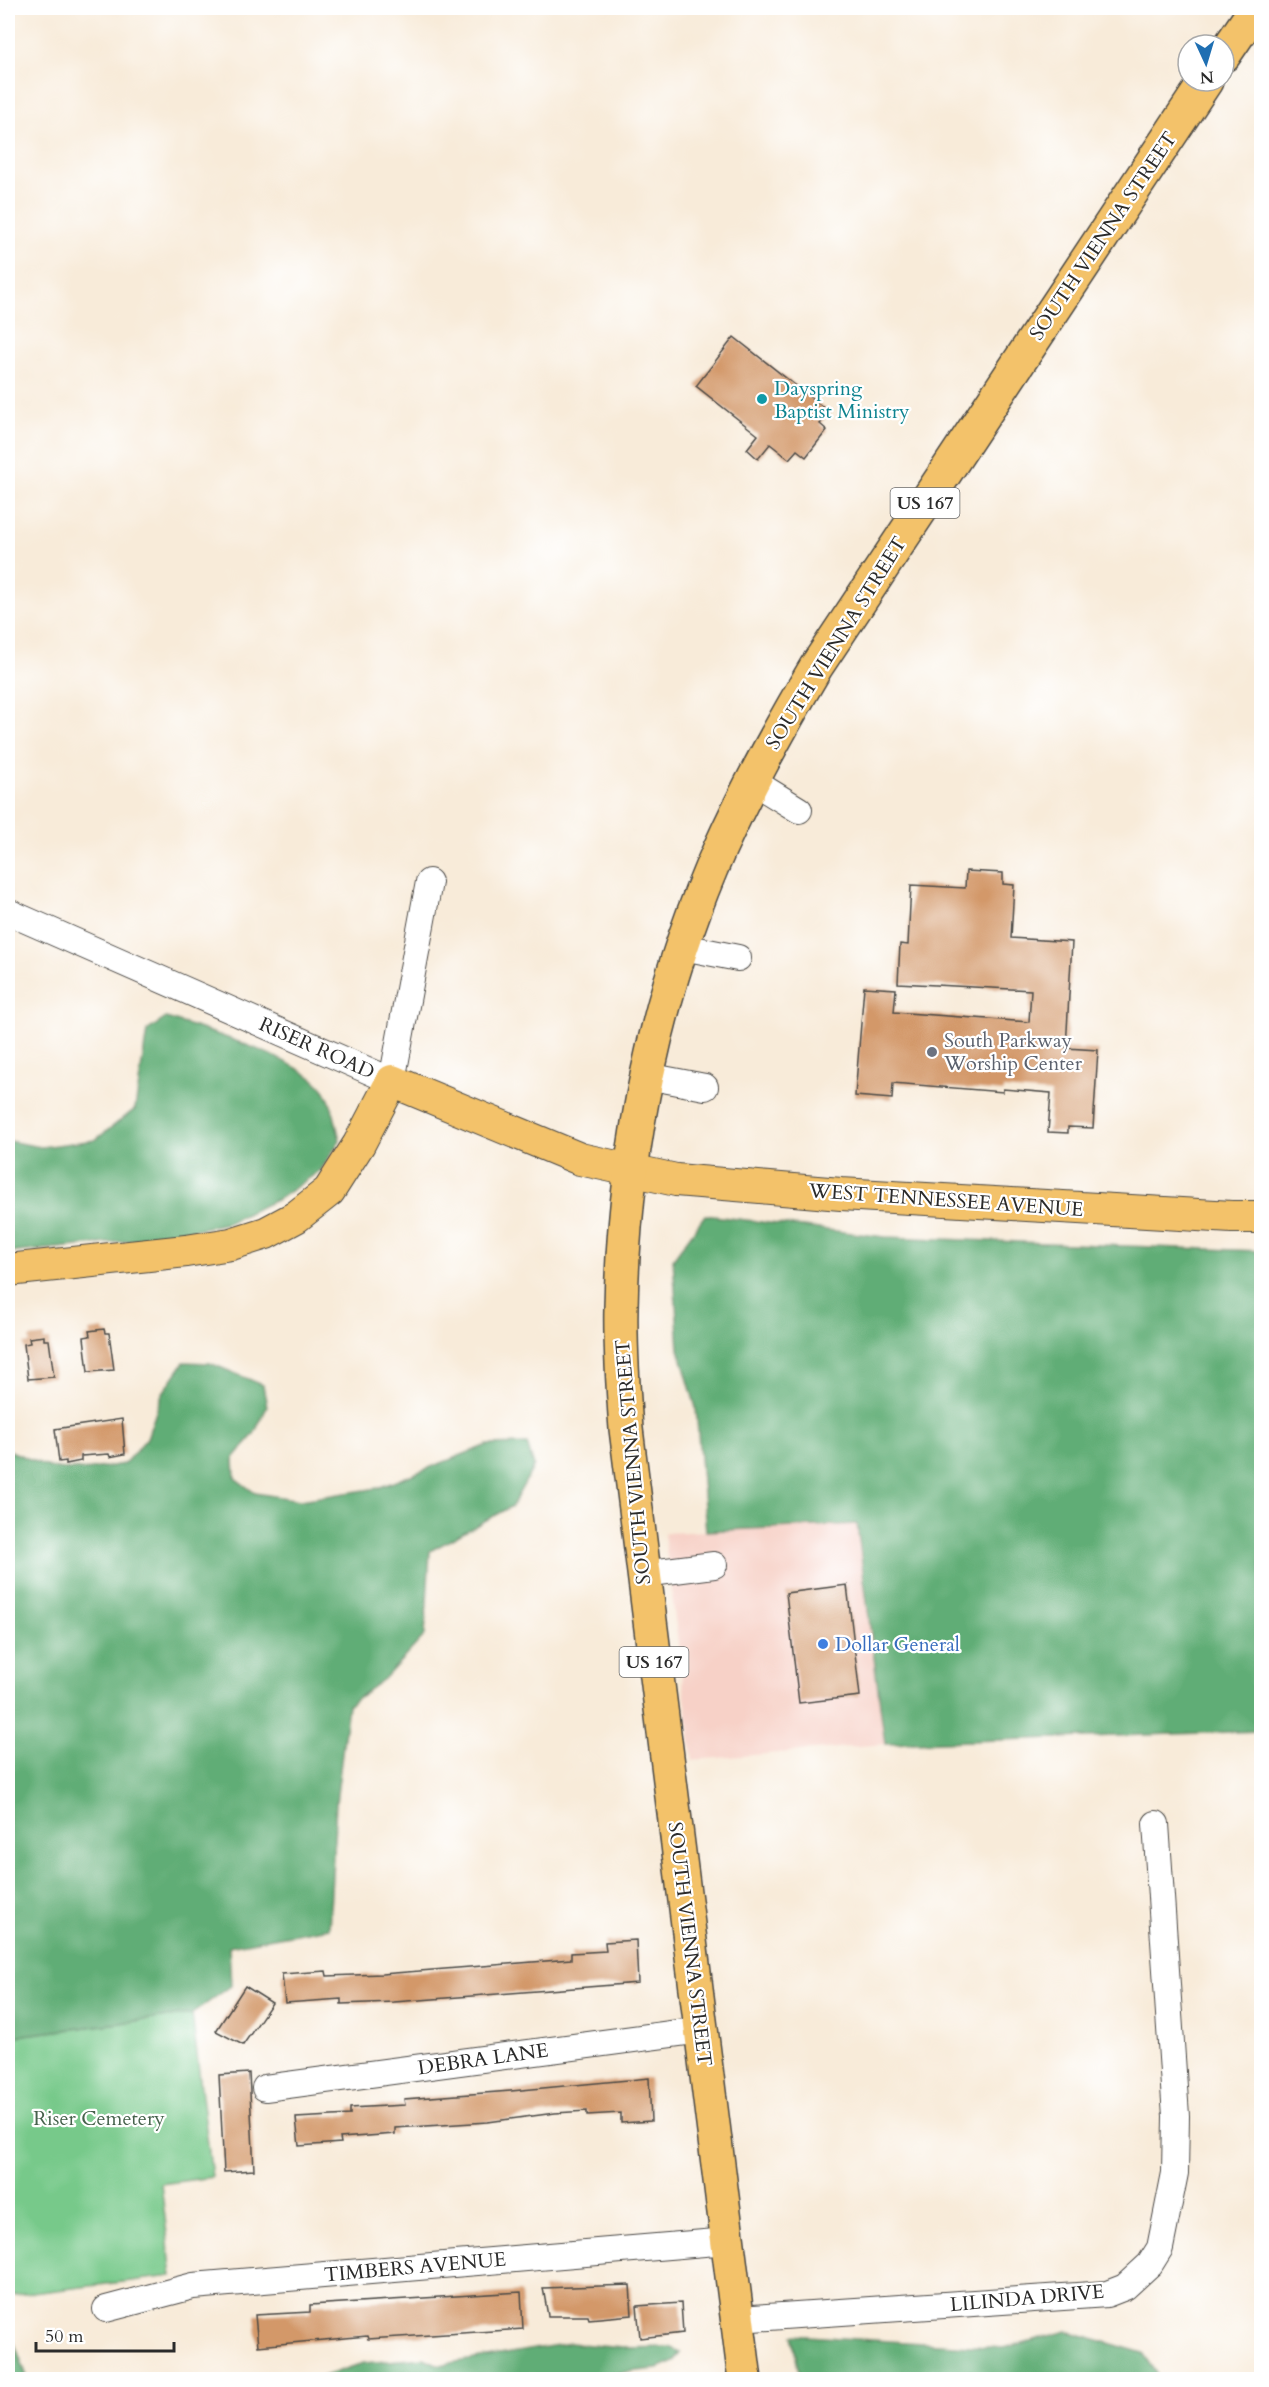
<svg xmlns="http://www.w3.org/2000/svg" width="1269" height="2387" font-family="Cardo,serif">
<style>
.built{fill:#f7d1c7}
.green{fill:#77c98a;stroke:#517a5a;stroke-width:1.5}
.forest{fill:#61ad76;stroke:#466c50;stroke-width:1.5}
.building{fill:#d39869}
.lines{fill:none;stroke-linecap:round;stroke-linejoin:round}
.minor-casing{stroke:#4a4845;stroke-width:28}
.major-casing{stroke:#4a4845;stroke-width:34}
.highway-casing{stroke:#4a4845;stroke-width:36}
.minor{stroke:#fff;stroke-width:26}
.major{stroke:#f3c26a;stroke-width:32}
.highway{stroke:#f3c26a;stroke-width:33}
.culture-dot{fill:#0f9aa8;stroke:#fff;stroke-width:2}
.worship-dot{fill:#6b7280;stroke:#fff;stroke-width:2}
.shop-dot{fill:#3f7fe0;stroke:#fff;stroke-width:2}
.labels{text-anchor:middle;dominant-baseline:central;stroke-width:4.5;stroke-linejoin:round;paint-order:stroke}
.shield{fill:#fff;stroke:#6b6b6b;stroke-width:1.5}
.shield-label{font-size:18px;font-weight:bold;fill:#2b2b2b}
.street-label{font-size:20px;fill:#2b2b2b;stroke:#fff}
.culture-label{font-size:20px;fill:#0d838f;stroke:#fff;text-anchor:start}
.worship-label{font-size:20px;fill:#5b616d;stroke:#fff;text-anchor:start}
.shop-label{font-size:20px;fill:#366cbe;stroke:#fff;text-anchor:start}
.park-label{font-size:20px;fill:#46624c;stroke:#fff}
</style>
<rect width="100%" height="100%" fill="#fff"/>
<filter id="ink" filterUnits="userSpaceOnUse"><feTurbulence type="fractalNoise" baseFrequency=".0167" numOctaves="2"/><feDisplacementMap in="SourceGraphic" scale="12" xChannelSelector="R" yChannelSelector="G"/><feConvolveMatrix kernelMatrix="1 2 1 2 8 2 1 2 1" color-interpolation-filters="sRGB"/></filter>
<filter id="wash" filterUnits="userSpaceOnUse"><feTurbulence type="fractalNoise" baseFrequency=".008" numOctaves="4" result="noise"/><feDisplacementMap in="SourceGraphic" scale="24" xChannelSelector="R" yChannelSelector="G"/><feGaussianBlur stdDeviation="1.35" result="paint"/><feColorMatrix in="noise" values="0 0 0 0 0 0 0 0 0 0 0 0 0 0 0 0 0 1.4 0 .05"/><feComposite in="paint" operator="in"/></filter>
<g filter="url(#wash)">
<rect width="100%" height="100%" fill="#f8ebd9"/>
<polygon class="built" points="857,1524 885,1744 693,1760 664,1533"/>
<polygon class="green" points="192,2014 212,2177 161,2184 172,2276 8,2296 8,2037"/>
<g class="forest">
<path d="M166,1018C201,1029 312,1061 327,1095C334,1108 336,1125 340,1140L321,1170L280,1198L227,1223L150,1239L8,1253V1141L41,1147L95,1140L135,1109L147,1031Z"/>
<polygon points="705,1215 885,1237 1261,1251 1261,1731 885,1744 857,1524 706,1531 696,1408 679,1349 673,1259"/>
<polygon points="184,1362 210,1363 263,1385 267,1407 254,1434 234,1458 235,1478 255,1493 300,1500 378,1488 487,1445 527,1444 534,1466 512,1506 430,1551 425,1635 384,1679 348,1705 336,1803 329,1928 229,1946 231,1986 192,2014 8,2037 8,1450 51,1468 85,1470 124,1464 147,1438 162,1394"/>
<polygon points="8,2294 11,2334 28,2379 8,2379"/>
<polygon points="1067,2331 1143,2353 1161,2379 800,2379 792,2335 1004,2348"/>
<polygon points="570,2343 622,2348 670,2347 681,2352 674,2362 657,2369 558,2379 316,2379 363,2363 424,2358 439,2365"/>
</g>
<g id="blocks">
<g class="building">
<polygon points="734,337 829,412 820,424 827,430 806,457 797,450 789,459 770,444 758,459 747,449 758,435 696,386"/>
<polygon points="966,871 1003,873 1003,884 1014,885 1011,938 1072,942 1066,1048 1098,1050 1093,1128 1068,1127 1068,1133 1048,1132 1051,1093 1003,1089 1003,1092 893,1083 892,1099 855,1096 864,987 896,989 894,1012 1029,1022 1031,990 898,983 900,944 908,945 911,885 965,888"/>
<polygon points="104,1329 105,1333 109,1333 114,1370 88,1372 84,1337 90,1336 89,1331"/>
<polygon points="44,1336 44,1340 49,1340 54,1377 28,1379 24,1344 30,1343 29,1338"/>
<polygon points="122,1419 125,1454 110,1457 109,1454 81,1456 81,1461 66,1464 66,1461 59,1462 55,1429"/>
<polygon points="847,1585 860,1696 799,1703 786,1593"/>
<polygon points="636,1940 638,1983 394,2002 341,2004 341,1999 285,2003 282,1974 326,1971 327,1976 382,1974 571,1959 571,1953 606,1951 605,1942"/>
<polygon points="245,1986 272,2003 243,2045 216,2031"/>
<polygon points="249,2073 254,2170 224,2172 219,2075"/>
<polygon points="649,2078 651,2121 621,2123 621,2113 587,2115 587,2111 555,2113 488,2122 395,2128 395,2134 340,2138 341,2143 299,2146 296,2118 350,2115 350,2108 405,2105 404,2099 511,2091"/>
<polygon points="630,2285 632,2315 589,2319 588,2316 548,2316 543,2288"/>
<polygon points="521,2292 523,2329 368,2339 367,2336 258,2346 255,2315 310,2312 310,2305"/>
<polygon points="681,2303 683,2333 640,2338 637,2306"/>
</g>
</g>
</g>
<g filter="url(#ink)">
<use href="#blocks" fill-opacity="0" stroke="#4a4845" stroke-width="1.5"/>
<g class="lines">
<g class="minor-casing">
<g id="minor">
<polyline points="752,781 799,810"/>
<polyline points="8,912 392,1081 429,882"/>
<polyline points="683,947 738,958"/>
<polyline points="647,1076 705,1087"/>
<polyline points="643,1574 714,1565"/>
<polyline points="265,2088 701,2030"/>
<polyline points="106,2309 193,2286 728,2241"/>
<polyline points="738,2319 1107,2294 1125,2287 1150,2264 1160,2248 1175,2173 1176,2116 1156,1824"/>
</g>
</g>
<g class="major-casing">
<polyline id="major" points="8,1270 186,1251 231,1244 266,1233 296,1217 329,1191 359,1144 392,1081 580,1159 676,1180 841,1194 1232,1217 1262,1217"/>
</g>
<g class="highway-casing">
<g id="highway">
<polyline points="1224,55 1256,8"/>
<path d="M745,2380L626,1429C623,1389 620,1348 621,1307C624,1151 656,991 720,848C748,786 781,726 816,667L1206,81"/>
</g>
</g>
<use href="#minor" class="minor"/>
<use href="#major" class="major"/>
<use href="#highway" class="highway"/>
</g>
</g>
<circle class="culture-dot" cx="762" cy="399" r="6"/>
<circle class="worship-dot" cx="932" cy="1052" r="6"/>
<circle class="shop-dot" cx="823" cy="1644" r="6"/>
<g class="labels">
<g class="shield">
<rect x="890.5" y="488" width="69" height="30" rx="4.5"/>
<rect x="619.5" y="1647" width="69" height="30" rx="4.5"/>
</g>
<g class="shield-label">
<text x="925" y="503">US 167</text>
<text x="654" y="1662">US 167</text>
</g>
<g class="street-label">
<text transform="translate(1103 236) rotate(-56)">SOUTH VIENNA STREET</text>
<text transform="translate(836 643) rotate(-58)">SOUTH VIENNA STREET</text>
<text transform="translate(317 1048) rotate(24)">RISER ROAD</text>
<text transform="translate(946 1200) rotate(4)">WEST TENNESSEE AVENUE</text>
<text transform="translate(633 1462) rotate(-95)">SOUTH VIENNA STREET</text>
<text transform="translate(690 1944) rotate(83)">SOUTH VIENNA STREET</text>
<text transform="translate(483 2059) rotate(-8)">DEBRA LANE</text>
<text transform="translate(415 2267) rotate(-5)">TIMBERS AVENUE</text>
<text transform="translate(1027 2298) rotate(-5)">LILINDA DRIVE</text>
</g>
<g class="culture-label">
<text x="774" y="388">Dayspring<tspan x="774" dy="23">Baptist Ministry</tspan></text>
</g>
<g class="worship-label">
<text x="944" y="1040">South Parkway<tspan x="944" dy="23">Worship Center</tspan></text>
</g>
<g class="shop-label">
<text x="835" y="1644">Dollar General</text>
</g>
<g class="park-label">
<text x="99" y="2118">Riser Cemetery</text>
</g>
</g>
<rect width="1269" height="2387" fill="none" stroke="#fff" stroke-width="30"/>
<g transform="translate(1206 63) rotate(176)"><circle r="28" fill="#ffffff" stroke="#aaaaaa" stroke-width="1.5"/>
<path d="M0-4.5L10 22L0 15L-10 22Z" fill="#1f6fb2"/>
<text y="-9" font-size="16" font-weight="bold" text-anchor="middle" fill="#2b2b2b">N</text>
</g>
<path d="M36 2342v9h138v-9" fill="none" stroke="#2b2b2b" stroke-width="3"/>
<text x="45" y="2342" font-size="18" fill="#2b2b2b" stroke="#ffffff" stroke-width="4.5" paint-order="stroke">50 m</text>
</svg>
